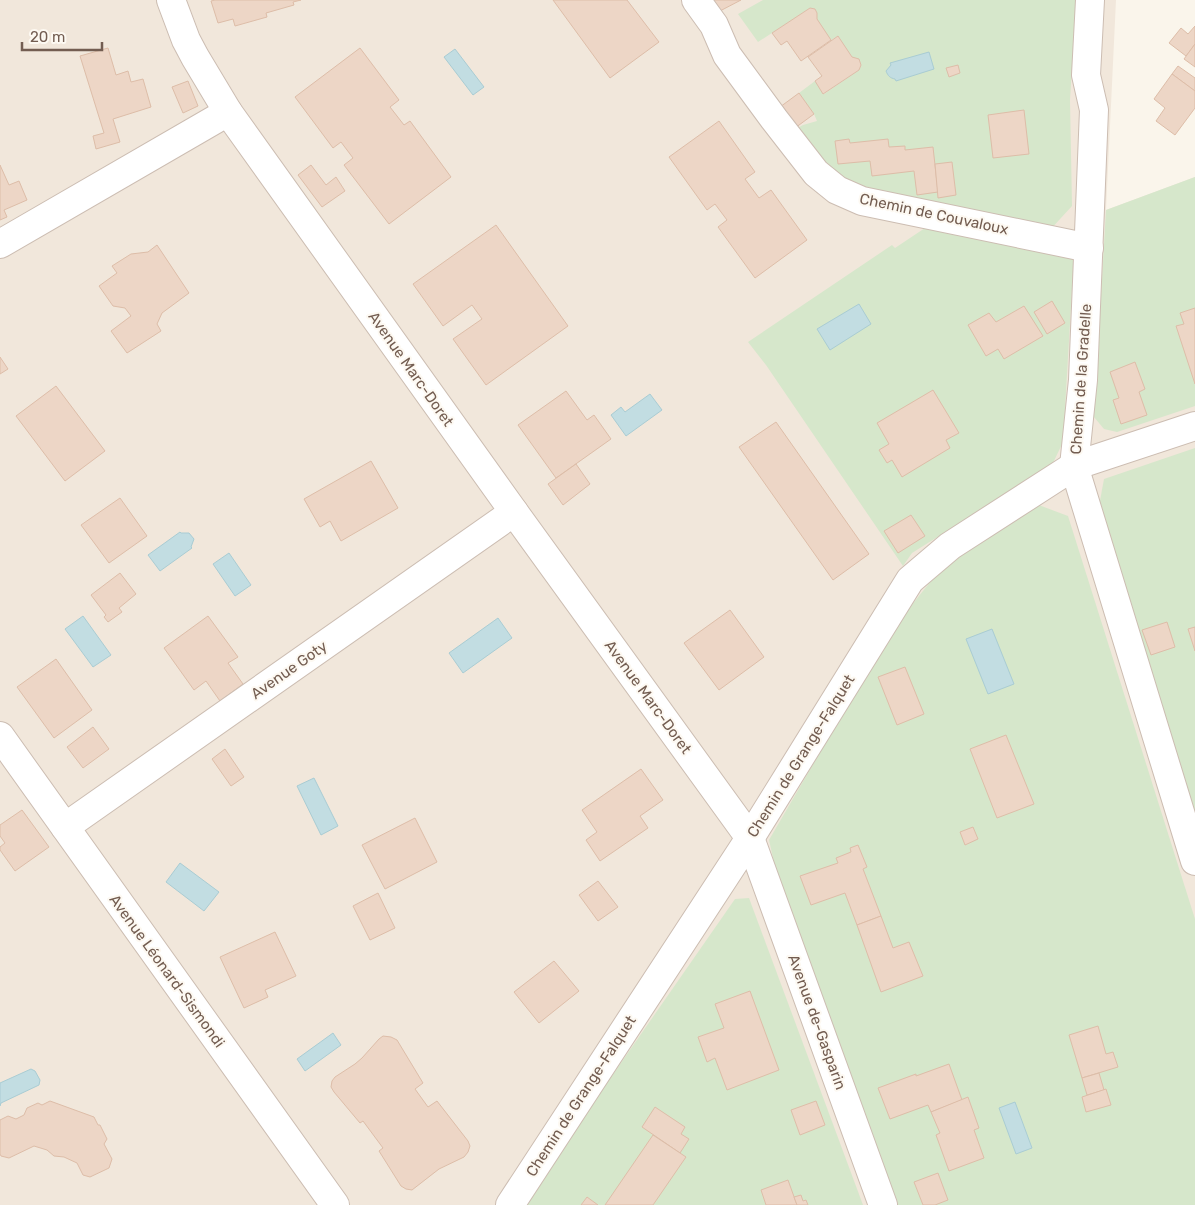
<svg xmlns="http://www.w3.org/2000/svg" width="1195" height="1205" font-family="Rubik,sans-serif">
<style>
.residential{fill:#f1e7db}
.green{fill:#d6e7cb}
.water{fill:#c2dde2;stroke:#a9ccd3}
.building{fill:#edd6c6;stroke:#ddbda8}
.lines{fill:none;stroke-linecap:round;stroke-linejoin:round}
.minor-casing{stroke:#ccbdb2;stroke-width:30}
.minor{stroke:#fff;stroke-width:28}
.labels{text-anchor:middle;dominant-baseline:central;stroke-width:4;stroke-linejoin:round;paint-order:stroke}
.street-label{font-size:15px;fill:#735d51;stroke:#fdf9f2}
</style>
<rect width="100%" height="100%" fill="#faf5eb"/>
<polygon class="residential" points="0,0 1116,0 1106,210 1195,177 1195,1205 0,1205"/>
<g class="green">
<polygon points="763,0 1076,0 1070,100 1072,206 1049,231 854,192 792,131 803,125 817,121 814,114 799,93 815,81 824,94 859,70 861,65 859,60 852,57 838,36 831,40 817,19 817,13 815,9 810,8 758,42 738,14"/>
<polygon points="1195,177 1195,406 1117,432 1104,429 1094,417 1106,210"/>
<polygon points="931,224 1074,254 1065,409 1064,440 1052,465 912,553 903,566 766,365 748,342 892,245 895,248"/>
<polygon points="1195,448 1195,812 1099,506 1104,479"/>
<polygon points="1036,504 1068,516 1195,919 1195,1205 898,1205 781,893 769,840 890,632 943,566"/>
<polygon points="749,898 863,1205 522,1205 735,899"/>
</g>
<g class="water">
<polygon points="455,49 484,87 473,95 444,57"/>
<path d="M929,52L934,69L896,81L895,79C890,78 888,76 886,71L891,65L890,63Z"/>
<polygon points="859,304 871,324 830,350 817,329"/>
<polygon points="650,394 662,410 626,436 611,415 621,407 625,412"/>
<polygon points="180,532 181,533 189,533 194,539 191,547 192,548 160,571 148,555"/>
<polygon points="229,553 251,585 235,596 213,564"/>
<polygon points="83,616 111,655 93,667 65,629"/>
<polygon points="498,618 512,638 463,673 449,653"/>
<polygon points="992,629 1014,684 988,694 966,639"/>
<polygon points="314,778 338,826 321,835 297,786"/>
<polygon points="180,863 219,892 204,911 166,882"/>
<polygon points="333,1033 341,1045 305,1071 297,1059"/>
<polygon points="31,1069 35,1071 40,1080 39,1085 1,1103 0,1106 0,1083"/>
<polygon points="1015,1102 1032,1148 1016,1154 999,1108"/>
</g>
<g class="building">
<polygon points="215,0 301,0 293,2 294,5 266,13 267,17 235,26 233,19 218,23 211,1"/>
<polygon points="553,0 627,0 659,42 610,78"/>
<polygon points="712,0 741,0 718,12"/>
<polygon points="810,8 815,9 817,13 817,19 831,40 801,61 787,41 781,45 772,33"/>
<polygon points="1195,26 1195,44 1186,56 1169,43 1181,28 1188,34"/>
<polygon points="838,36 852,57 859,59 861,65 859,70 823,94 815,81 822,76 808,57"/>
<polygon points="1195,44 1195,67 1184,59"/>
<polygon points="108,48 116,75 128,71 131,82 143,79 151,107 113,119 120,142 96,149 93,136 104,133 80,56"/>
<polygon points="360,48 399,100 390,107 404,125 410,121 451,177 389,224 344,165 353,158 341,142 333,148 295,97"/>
<polygon points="958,65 960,73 949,77 946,68"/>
<polygon points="1178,66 1195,78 1195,91 1172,74"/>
<polygon points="1172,74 1195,91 1195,108 1175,135 1156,121 1165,108 1154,99"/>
<polygon points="188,81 198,106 183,113 172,87"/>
<polygon points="799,93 814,114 795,128 780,107"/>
<polygon points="1024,110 1029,154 993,158 988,115"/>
<polygon points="719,121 755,172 745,179 759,198 771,190 807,240 755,278 718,227 727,220 715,204 707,210 669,157"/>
<polygon points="849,139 850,143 888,139 889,147 905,146 905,150 933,147 938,192 917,195 914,171 872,176 870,161 838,164 835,141"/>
<polygon points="952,162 956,195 938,198 935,164"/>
<polygon points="0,165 9,185 19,181 27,200 4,210 7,217 0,220"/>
<polygon points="311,165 326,185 336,177 345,191 322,207 298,175"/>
<polygon points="496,225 568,326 486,385 453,339 482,319 472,305 443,326 413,284"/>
<polygon points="157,245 189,293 162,313 157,324 161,331 127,353 111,331 131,316 125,308 113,306 99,286 117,273 112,266 131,254 148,252"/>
<polygon points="1052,301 1065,323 1047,334 1034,312"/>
<polygon points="1024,306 1043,336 1004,359 998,349 986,356 968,325 989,313 996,322"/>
<polygon points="1195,308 1195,384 1176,326 1184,324 1180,313"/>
<polygon points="0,357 8,369 0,374"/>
<polygon points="1135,362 1145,389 1139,392 1147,415 1121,424 1113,400 1119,398 1110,372"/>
<polygon points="56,386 105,451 65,481 16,416"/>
<polygon points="933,390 959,433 946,440 950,448 902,477 892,460 887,463 879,450 889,444 877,423"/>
<polygon points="566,391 587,420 594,415 611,439 556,478 518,425"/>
<polygon points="776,422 869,554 833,580 739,447"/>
<polygon points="371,461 398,508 341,541 330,521 320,527 304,499"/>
<polygon points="576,464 590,484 563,505 548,484"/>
<polygon points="120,498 147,536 109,563 81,525"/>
<polygon points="911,515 925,536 898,553 884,531"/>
<polygon points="120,573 136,594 119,608 122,612 108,622 104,617 106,615 91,595"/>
<polygon points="730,610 764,657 719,690 684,643"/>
<polygon points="208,616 238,657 228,663 243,684 220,701 206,681 194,690 164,648"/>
<polygon points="1167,622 1175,647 1151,655 1142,630"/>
<polygon points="1195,627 1195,651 1188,629"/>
<polygon points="56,659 92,710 54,738 17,687"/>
<polygon points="905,667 924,714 897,725 878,677"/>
<polygon points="93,727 109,749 83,768 67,747"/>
<polygon points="1006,735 1034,804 997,818 970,749"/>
<polygon points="225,749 244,777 231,786 212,759"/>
<polygon points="641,769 663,800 640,816 648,828 600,861 586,840 597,832 582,810"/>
<polygon points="22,810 49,847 15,871 0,850 0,847 5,843 0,836 0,825"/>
<polygon points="415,818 437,862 385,889 362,845"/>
<polygon points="973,827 978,839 965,845 960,832"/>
<polygon points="858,845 867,867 863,869 881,916 857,925 845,893 811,905 800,876 838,863 836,858 851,852 850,848"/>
<polygon points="598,881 618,907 598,921 579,895"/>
<polygon points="378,893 395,928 370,940 353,906"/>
<polygon points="881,916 893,948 909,942 923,976 881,992 857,925"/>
<polygon points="275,932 296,976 265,990 268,997 244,1008 220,957"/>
<polygon points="554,961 579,991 539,1023 514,992"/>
<polygon points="750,991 779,1070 727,1090 715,1058 707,1062 698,1037 724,1028 715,1004"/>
<polygon points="1098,1026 1106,1054 1113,1052 1118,1067 1082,1078 1069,1035"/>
<polygon points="383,1036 391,1037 397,1040 423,1083 415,1089 428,1107 437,1101 468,1141 470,1146 468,1152 464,1157 439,1169 412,1190 406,1189 401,1186 379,1151 383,1148 363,1121 360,1123 334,1092 331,1087 332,1081 335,1077 355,1064 362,1058 379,1039"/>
<polygon points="949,1064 962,1100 931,1112 928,1105 890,1119 878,1088 916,1074 916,1076"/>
<polygon points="1099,1073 1104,1090 1087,1095 1082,1078"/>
<polygon points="1106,1089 1111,1105 1086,1112 1082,1097"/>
<polygon points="968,1097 979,1128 974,1130 984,1158 949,1171 936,1135 940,1133 931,1112"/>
<polygon points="50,1101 94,1117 98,1125 100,1125 107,1139 104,1144 112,1159 109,1168 90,1177 83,1175 77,1163 64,1157 54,1156 47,1150 34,1146 9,1158 1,1156 0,1154 0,1120 8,1116 16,1119 24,1115 27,1108 38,1103 42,1105"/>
<polygon points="816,1101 825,1125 800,1135 791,1110"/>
<polygon points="655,1107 685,1127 681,1134 689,1139 680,1153 642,1127"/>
<polygon points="653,1135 686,1157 653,1205 605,1205"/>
<polygon points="938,1173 948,1200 935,1205 923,1205 914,1182"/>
<polygon points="788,1180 797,1205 766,1205 761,1190"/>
<polygon points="801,1195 803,1201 806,1200 808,1205 797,1205 794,1197"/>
<polygon points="587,1197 598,1205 581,1205"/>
</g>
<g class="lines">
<g class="minor-casing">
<g id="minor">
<polyline points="171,0 186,40 195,57 228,112"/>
<polyline points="696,0 714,25 727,55 774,119 816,173 837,190 862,201 1089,248"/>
<polyline points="1090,0 1086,75 1094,110 1083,380 1074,466 1195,861"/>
<polyline points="0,244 228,112 514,512 750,838 883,1205"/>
<polyline points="0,736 335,1205"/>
<polyline points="65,827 514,512"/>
<polyline points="510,1205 750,838 910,580 950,546 1074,466 1195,426"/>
</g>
</g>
<use href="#minor" class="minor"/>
</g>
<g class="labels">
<g class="street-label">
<text transform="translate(934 214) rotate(12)">Chemin de Couvaloux</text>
<text transform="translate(411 369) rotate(55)">Avenue Marc-Doret</text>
<text transform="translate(1081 379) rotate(-86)">Chemin de la Gradelle</text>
<text transform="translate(289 670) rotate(-35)">Avenue Goty</text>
<text transform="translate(648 697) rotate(54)">Avenue Marc-Doret</text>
<text transform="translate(801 756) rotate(-58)">Chemin de Grange-Falquet</text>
<text transform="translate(167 971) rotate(54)">Avenue Léonard-Sismondi</text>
<text transform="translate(817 1022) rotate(70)">Avenue de-Gasparin</text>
<text transform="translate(581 1096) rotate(-57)">Chemin de Grange-Falquet</text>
</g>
</g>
<path d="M22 42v8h80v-8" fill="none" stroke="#735d51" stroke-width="2.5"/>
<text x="30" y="42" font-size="15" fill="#735d51" stroke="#fdf9f2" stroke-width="4" paint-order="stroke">20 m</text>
</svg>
